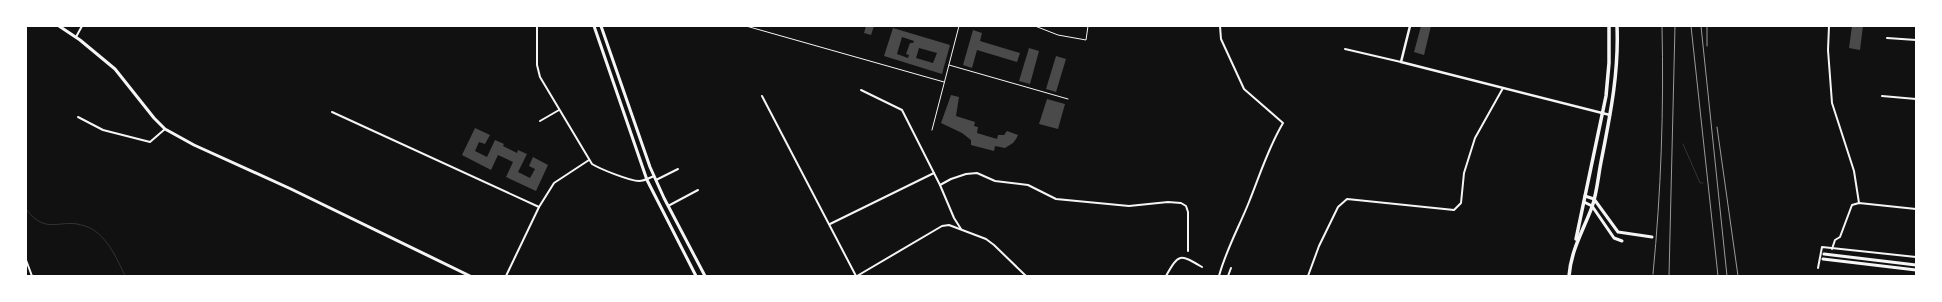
<svg xmlns="http://www.w3.org/2000/svg" width="1942" height="302" font-family="'Archivo Narrow',sans-serif">
<style>
.lines{fill:none;stroke-linecap:round;stroke-linejoin:round}
.stream{stroke:#333;stroke-width:1}
.building{fill:#4a4a4a;fill-rule:evenodd}
.service{stroke:#f5f5f5;stroke-width:1}
.minor{stroke:#f5f5f5;stroke-width:2}
.tertiary{stroke:#f5f5f5;stroke-width:2.5}
.secondary{stroke:#f5f5f5;stroke-width:3}
.trunk{stroke:#f5f5f5;stroke-width:3.5}
.rail{stroke:#9a9a9a;stroke-width:1}
</style>
<rect width="100%" height="100%" fill="#111"/>
<g class="lines">
<g class="stream">
<polyline points="1683,144 1700,183 1703,183"/>
<path d="M26,209C47,237 60,217 85,226C105,232 117,258 125,276"/>
</g>
</g>
<g class="building">
<polygon points="866,26 874,26 871,35 864,33"/>
<polygon points="1421,26 1431,26 1424,55 1414,52"/>
<polygon points="1852,26 1863,26 1860,50 1849,48"/>
<path d="M893,28L950,45L942,74L884,56ZM902,37L914,41L913,43H910L906,54L909,55L908,58L897,54ZM919,48L937,53L933,63L916,58Z"/>
<polygon points="973,30 982,33 980,41 1020,53 1017,62 977,50 972,68 963,65"/>
<polygon points="1029,48 1039,51 1030,84 1019,81"/>
<polygon points="1056,56 1066,59 1056,92 1046,89"/>
<polygon points="951,95 959,97 956,116 975,122 974,126 978,127 977,133 997,139 998,135 1004,135 1007,131 1018,135 1016,139 1013,143 1005,148 995,146 994,151 971,145 971,140 962,133 941,123"/>
<polygon points="1047,99 1065,104 1058,129 1039,124"/>
<polygon points="475,128 490,135 485,144 479,142 475,151 487,157 495,140 504,144 503,146 517,153 518,150 527,154 518,172 530,178 535,169 529,166 533,157 548,165 536,191 506,177 513,162 498,155 491,170 462,155"/>
</g>
<g class="lines">
<g class="service">
<polyline points="746,26 944,82"/>
<polyline points="1035,26 1058,35 1086,40 1088,26"/>
<polyline points="949,65 1068,99"/>
<polyline points="932,130 959,26"/>
</g>
<g class="minor">
<path d="M537,26V65L540,77L592,164C600,169 630,181 639,181C645,181 649,178 654,176"/>
<polyline points="1829,26 1828,50 1832,103 1854,171 1859,203"/>
<polyline points="76,37 82,26"/>
<polyline points="1887,38 1916,40"/>
<polyline points="1345,49 1401,62"/>
<polyline points="861,90 902,110 940,185 954,218 961,229"/>
<polyline points="762,96 856,276"/>
<polyline points="1882,96 1916,99"/>
<polyline points="332,112 539,207"/>
<polyline points="78,117 103,130 150,142 165,129"/>
<polyline points="540,121 559,110"/>
<polyline points="656,180 678,169"/>
<polyline points="940,185 951,179 966,174 977,173 995,181 1028,185 1056,199 1129,206 1168,202 1181,203 1186,206 1188,212 1188,251"/>
<polyline points="668,206 698,190"/>
<polyline points="830,224 934,173"/>
<polyline points="1832,249 1835,240 1840,237 1852,205 1859,203 1916,209"/>
<polyline points="26,260 32,276"/>
<polyline points="1818,268 1822,247 1916,257"/>
<polyline points="506,276 539,207 554,183 589,160"/>
<polyline points="857,276 942,226 949,225 986,239 994,245 1026,276"/>
<path d="M1166,276C1179,253 1180,254 1202,267"/>
<path d="M1219,276C1226,250 1239,227 1249,202C1260,175 1268,148 1283,123L1244,89L1221,39L1220,26"/>
<polyline points="1228,276 1231,268"/>
<polyline points="1308,276 1319,246 1338,207 1347,199 1454,210 1461,203 1464,173 1475,138 1503,88"/>
</g>
<polyline class="tertiary" points="1410,26 1401,62 1610,115"/>
<g class="secondary">
<polyline points="59,26 80,40 115,69 154,118 165,129 194,145 291,189 470,276"/>
<polyline points="594,26 647,180 696,276"/>
<polyline points="601,26 650,167 664,198 705,276"/>
<polyline points="1585,196 1594,199 1618,232 1652,237"/>
<polyline points="1584,202 1592,206 1614,238 1622,241"/>
<polyline points="1824,254 1916,265"/>
<polyline points="1823,259 1916,270"/>
</g>
<g class="trunk">
<polyline points="1576,239 1606,96 1609,63 1609,26"/>
<path d="M1569,276C1571,250 1583,231 1592,207C1597,193 1598,177 1601,162C1610,116 1619,73 1617,26"/>
</g>
<g class="rail">
<polyline points="1691,26 1718,276"/>
<polyline points="1701,26 1727,276"/>
<polyline points="1707,26 1707,46"/>
<polyline points="1717,127 1738,276"/>
<path d="M1653,274C1661,192 1664,109 1662,26"/>
<polyline points="1669,276 1675,26"/>
</g>
</g>
<rect width="1942" height="302" fill="none" stroke="#ffffff" stroke-width="54"/>
</svg>
